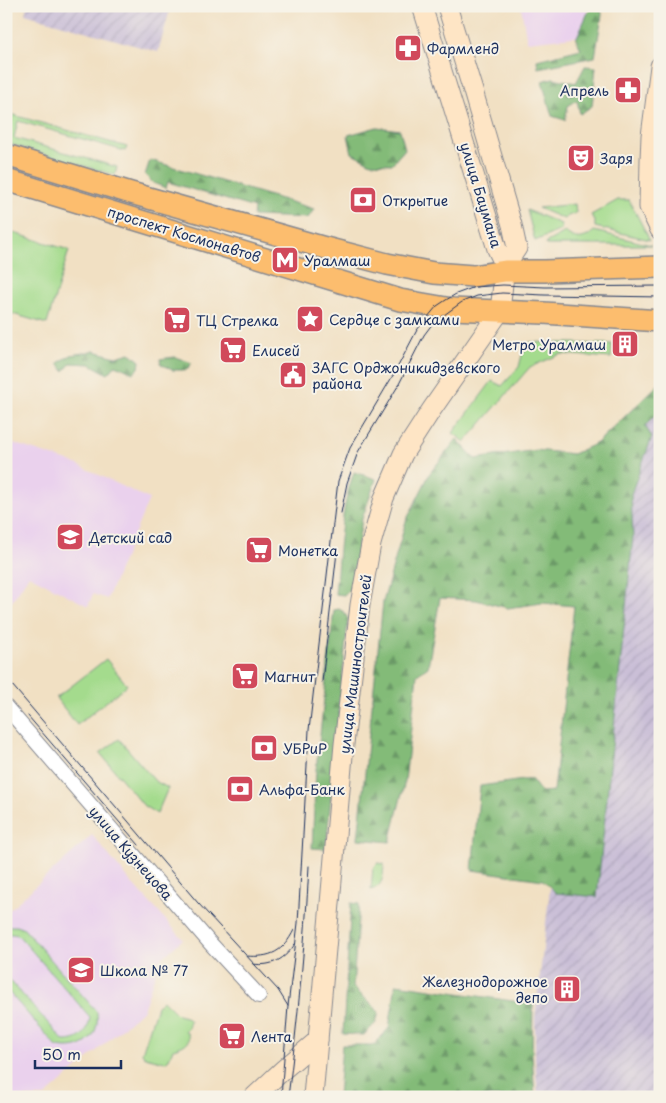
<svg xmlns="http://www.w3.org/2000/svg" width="666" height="1103" font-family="'Playpen Sans',sans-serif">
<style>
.built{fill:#ead1ed}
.industrial{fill:url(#industrial-furrows)}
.green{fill:#a4db8d;stroke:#608576}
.forest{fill:url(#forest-firs);stroke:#4f756b}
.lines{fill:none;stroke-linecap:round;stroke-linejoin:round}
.street-casing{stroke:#868890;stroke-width:16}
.secondary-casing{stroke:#868890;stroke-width:21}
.primary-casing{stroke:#868890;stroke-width:24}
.street{stroke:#fff;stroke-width:14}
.secondary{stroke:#fee5c5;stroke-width:19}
.primary{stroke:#fcbd6e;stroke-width:21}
.tram{stroke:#1b2f5e;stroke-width:1}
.labels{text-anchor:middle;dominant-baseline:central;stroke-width:4;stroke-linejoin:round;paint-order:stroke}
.poi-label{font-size:14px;fill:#1b2f5e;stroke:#f7f3e8;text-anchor:start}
.street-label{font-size:14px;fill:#1b2f5e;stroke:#f7f3e8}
</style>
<defs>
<pattern id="industrial-furrows" width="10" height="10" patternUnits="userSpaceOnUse" patternTransform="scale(1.25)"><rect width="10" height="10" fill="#cabfd7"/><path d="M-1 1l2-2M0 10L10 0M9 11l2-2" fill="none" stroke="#ada4bb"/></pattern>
<pattern id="forest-firs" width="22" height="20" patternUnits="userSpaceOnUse" patternTransform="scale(1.25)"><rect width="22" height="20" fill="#83bb78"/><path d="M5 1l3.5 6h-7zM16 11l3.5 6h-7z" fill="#6a9866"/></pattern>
</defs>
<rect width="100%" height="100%" fill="#f7f3e8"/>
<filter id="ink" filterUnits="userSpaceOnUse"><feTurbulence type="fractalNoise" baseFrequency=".02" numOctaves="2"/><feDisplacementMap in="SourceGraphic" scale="10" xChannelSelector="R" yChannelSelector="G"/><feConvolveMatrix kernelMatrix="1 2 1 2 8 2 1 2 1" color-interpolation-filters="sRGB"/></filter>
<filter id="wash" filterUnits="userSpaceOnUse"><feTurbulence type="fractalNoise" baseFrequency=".0096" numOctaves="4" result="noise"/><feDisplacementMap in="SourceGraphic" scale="20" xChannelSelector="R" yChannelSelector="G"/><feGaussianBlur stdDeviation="1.12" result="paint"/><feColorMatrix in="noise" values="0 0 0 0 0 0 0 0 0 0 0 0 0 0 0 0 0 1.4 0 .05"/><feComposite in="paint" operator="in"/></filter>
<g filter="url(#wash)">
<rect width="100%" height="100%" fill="#f1e0c3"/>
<g class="built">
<polygon points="521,6 588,6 583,36 527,42"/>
<polygon points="6,441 74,463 149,499 107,599 93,594 88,606 29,575 11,603 6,600"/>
<polygon points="92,835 130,881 183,939 160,960 143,1010 44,1097 6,1097 6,913"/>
</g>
<g class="industrial">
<polygon points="27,6 171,6 158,52 25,14"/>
<polygon points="660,392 660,1097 538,1097 535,1059 535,1018 601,446"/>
</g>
<g class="green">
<polygon points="6,113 127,147 125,151 18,121 14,138 117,167 115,175 6,143"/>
<polygon points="618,200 629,200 650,240 595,227 595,221 591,215"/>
<polygon points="575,204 576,213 568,216 564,219 538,208"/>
<polygon points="527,210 561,224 561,230 535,241"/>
<path d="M594,231L651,245H546L547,242L565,232C576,241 584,240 594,231Z"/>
<polygon points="14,233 69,250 47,324 6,312 6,237"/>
<polygon points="530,342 612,344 611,358 561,354 530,367 465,442 453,433 492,381 502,386 519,367 522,355"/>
<polygon points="106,659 127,685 77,725 56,698"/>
<polygon points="119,739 155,781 168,788 157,814 144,806 100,753"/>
<path d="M378,863L384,864C383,875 384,886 371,890L373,868Z"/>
<path d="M6,926H16L24,929L97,1012C100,1038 83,1052 57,1047L6,989V976L64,1041C80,1041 88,1033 90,1017L18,935L12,934H6Z"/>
<path d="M163,1000L178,1015L186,1017L190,1021L188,1028L185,1030C194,1042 184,1046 173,1049L169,1059L165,1062L145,1057L142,1053L157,1006Z"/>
</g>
<g class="forest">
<polygon points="591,6 601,6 602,15 595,57 538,68 537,60 581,49 576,39"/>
<polygon points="585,66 596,67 592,106 580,114 577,100 568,106 565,120 552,116 542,81 553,78 576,83"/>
<polygon points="377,127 400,130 405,149 392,164 371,163 352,153 348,135"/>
<polygon points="150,160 314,209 308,218 253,216 254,208 168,182 166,188 153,183 145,175"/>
<polygon points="94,351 116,357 130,353 140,361 139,368 133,373 116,365 108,374 90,364 71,363 64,371 58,363 71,355"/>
<polygon points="175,357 192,363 186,370 172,370 161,364 160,359"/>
<polygon points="660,383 660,411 645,426 652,437 631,494 633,537 597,897 556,893 543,880 472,870 480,786 531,779 541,792 554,791 574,606 542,603 508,608 476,600 440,598 428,667 417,675 405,781 390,842 358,839 383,602 406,521 430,473 457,439 475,459 536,450 573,454 597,443"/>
<path d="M354,472L376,479L362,519L351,589L344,595L335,594C339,554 340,510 354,472Z"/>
<polygon points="339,609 344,612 348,619 326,849 312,848 316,770 334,610"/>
<polygon points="351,903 359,904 353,987 379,1012 376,1023 364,1035 343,1034"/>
<polygon points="396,984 533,1004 532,1055 535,1097 338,1097 342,1045 374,1045 389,1028"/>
</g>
</g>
<g filter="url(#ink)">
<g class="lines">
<g class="street-casing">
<polyline id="street" points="6,707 210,943 259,996"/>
</g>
<g class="secondary-casing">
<g id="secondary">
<polyline points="422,6 497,249 505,266"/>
<polyline points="660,66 651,136 650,160 649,207 660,230"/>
<polyline points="254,1097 284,1069 318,1040"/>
<polyline points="313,1097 344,744 360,605 371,544 384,498 403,454 432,409 500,311 505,266 517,248 512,225 473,91 447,6"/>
</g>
</g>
<g class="primary-casing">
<g id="primary">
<polyline points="6,155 131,193 322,247 387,264 434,273 473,276 505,271 545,271 660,267"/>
<polyline points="6,180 400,300 452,309 544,313 660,321"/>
</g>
</g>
<use href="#street" class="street"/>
<use href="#secondary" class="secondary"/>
<use href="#primary" class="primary"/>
<g class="tram">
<polyline points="341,513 347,483 358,452 398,386 424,335 433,323 462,302 477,296 502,293 544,295 660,297"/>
<polyline points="6,678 198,903 278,990 288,1006"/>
<polyline points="322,682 337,552"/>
<polyline points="28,716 139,845"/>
<path d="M246,956C271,958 283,952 294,930"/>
<path d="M253,964C272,967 285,959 295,944"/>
<polyline points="281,1097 288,1006 298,923 309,730 338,481 350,448 395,372 417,330 437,306 446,300 456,294 475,287 503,285 545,287 660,286"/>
<path d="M288,1097C298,1020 305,943 309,866"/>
</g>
</g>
</g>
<defs>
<g id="pharmacy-square" transform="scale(1.4375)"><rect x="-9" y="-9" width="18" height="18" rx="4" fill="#d1495b" stroke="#f7f3e8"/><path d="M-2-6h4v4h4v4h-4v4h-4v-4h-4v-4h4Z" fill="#fff"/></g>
<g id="theatre-square" transform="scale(1.4375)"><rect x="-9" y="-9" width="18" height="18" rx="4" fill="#d1495b" stroke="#f7f3e8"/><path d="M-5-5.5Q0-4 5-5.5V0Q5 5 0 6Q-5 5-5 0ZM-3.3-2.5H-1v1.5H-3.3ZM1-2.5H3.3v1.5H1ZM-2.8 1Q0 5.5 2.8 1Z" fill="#fff"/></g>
<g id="bank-square" transform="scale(1.4375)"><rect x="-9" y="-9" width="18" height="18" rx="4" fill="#d1495b" stroke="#f7f3e8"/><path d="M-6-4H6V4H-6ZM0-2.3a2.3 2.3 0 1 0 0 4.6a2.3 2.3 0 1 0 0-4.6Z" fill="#fff"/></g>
<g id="metro-square" transform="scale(1.4375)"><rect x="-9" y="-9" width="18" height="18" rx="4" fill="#d1495b" stroke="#f7f3e8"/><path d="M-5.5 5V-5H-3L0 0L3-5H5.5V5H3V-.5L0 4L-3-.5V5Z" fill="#fff"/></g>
<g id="sight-square" transform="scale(1.4375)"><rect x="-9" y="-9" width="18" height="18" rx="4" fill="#d1495b" stroke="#f7f3e8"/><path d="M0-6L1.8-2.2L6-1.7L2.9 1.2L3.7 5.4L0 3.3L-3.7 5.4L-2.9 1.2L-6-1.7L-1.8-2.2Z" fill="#fff"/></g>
<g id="supermarket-square" transform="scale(1.4375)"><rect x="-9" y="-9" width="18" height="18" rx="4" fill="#d1495b" stroke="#f7f3e8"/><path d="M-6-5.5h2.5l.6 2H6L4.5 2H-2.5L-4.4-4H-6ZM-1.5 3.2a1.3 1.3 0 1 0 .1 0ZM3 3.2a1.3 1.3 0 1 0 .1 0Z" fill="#fff"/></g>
<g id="building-square" transform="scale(1.4375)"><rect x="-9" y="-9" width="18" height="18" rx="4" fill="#d1495b" stroke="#f7f3e8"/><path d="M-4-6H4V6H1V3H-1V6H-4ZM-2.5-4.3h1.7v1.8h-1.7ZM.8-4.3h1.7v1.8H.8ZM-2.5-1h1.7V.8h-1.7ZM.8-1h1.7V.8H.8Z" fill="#fff"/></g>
<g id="civic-square" transform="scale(1.4375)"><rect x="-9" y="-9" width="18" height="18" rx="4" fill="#d1495b" stroke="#f7f3e8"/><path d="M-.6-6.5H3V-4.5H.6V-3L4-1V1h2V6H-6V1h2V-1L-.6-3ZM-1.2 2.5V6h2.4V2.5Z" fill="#fff"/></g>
<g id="school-square" transform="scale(1.4375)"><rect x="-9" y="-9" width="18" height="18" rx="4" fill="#d1495b" stroke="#f7f3e8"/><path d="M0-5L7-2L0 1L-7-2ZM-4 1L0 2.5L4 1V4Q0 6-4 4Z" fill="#fff"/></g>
</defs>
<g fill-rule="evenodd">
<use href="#pharmacy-square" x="408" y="48"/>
<use href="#pharmacy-square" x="628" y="90"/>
<use href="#theatre-square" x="581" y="158"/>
<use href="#bank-square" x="363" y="200"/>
<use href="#metro-square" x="285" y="260"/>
<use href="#sight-square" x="310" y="319"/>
<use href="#supermarket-square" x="177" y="320"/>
<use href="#building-square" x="625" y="344"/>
<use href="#supermarket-square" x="233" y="350"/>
<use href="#civic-square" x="293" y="375"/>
<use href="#school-square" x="70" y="537"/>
<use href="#supermarket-square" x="259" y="550"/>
<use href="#supermarket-square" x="245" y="676"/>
<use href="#bank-square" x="264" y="748"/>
<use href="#bank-square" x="240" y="789"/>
<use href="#school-square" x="81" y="970"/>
<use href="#building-square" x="567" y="989"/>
<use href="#supermarket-square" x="232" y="1036"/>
</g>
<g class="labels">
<g class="poi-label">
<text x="427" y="48">Фармленд</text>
<text x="609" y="90" text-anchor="end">Апрель</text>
<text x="600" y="158">Заря</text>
<text x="382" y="200">Открытие</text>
<text x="304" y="260">Уралмаш</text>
<text x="329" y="319">Сердце с замками</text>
<text x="196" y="320">ТЦ Стрелка</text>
<text x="606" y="344" text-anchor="end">Метро Уралмаш</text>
<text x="252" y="350">Елисей</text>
<text x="312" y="367">ЗАГС Орджоникидзевского<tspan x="312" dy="16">района</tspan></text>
<text x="89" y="537">Детский сад</text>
<text x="278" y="550">Монетка</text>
<text x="264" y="676">Магнит</text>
<text x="283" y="748">УБРиР</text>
<text x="259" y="789">Альфа-Банк</text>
<text x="100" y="970">Школа № 77</text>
<text x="548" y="981" text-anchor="end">Железнодорожное<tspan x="548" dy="16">депо</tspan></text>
<text x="251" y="1036">Лента</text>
</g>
<g class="street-label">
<text transform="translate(481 195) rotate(73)">улица Баумана</text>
<text transform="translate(184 234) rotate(17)">проспект Космонавтов</text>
<text transform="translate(355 664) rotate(-83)">улица Машиностроителей</text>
<text transform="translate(131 853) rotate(49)">улица Кузнецова</text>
</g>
</g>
<rect width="666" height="1103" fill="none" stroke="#f7f3e8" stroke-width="25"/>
<path d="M35 1060v8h86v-8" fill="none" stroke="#1b2f5e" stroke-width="2.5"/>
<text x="42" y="1060" font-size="15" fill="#1b2f5e" stroke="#f7f3e8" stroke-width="4" paint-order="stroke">50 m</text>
</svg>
